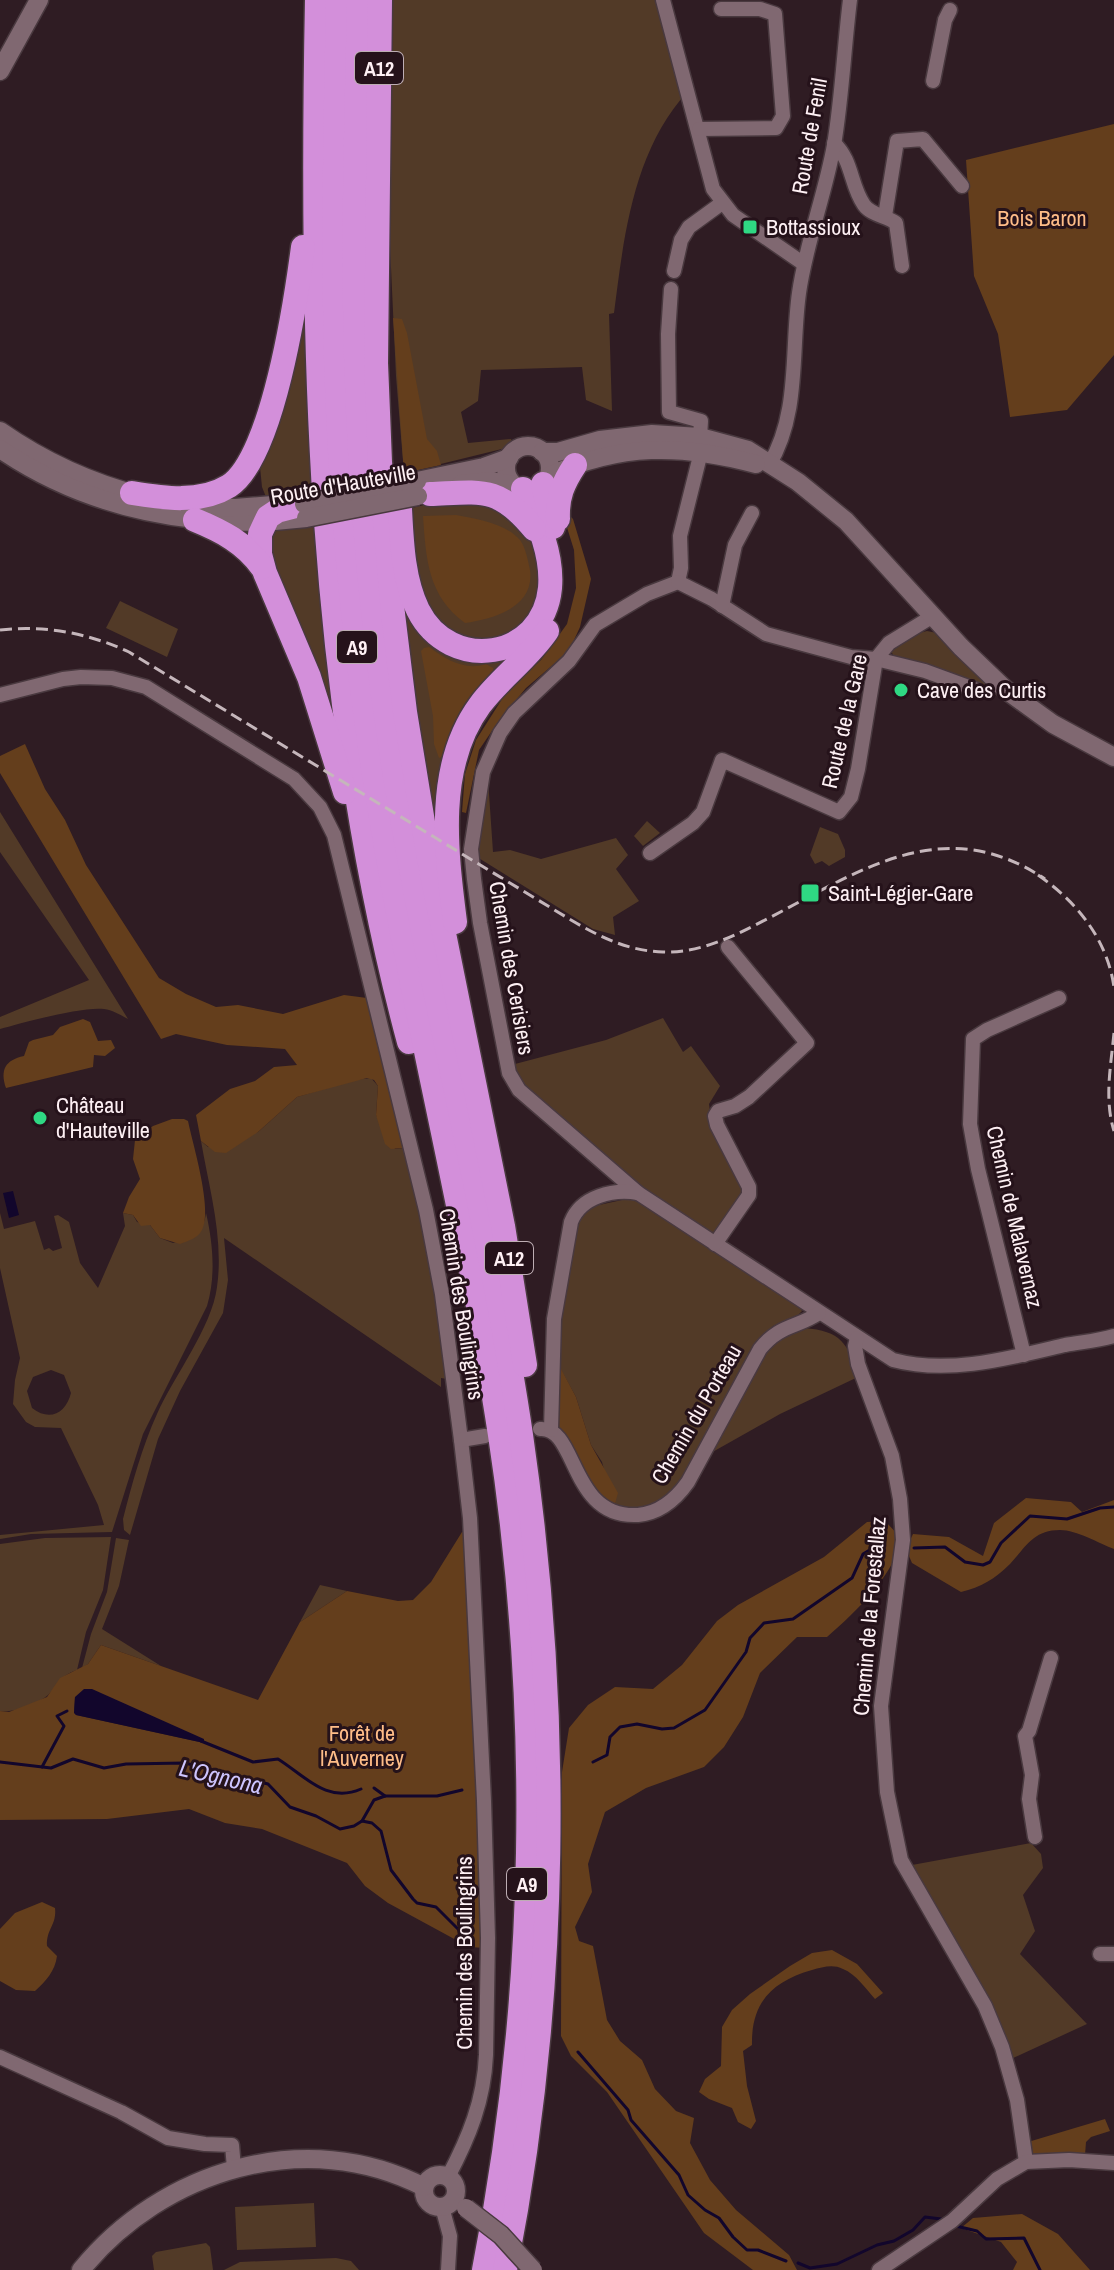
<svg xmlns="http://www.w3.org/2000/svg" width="1114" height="2270" font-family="'Archivo Narrow',sans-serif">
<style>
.green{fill:#523a27;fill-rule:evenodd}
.forest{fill:#643e1c;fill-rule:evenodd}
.water{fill:#12062c}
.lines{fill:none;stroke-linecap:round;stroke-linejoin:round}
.stream{stroke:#12062c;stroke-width:3}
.street-casing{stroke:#49393f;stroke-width:17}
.secondary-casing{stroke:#49393f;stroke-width:21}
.highway-casing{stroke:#49393f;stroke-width:27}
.street{stroke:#806871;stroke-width:14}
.secondary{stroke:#806871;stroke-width:18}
.highway{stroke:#d38fda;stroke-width:24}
.rail{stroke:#c5b6bb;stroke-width:3;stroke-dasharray:12 6;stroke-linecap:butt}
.secondary-bridge-casing{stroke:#49393f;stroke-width:21;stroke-linecap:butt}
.secondary-bridge{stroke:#806871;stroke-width:18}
.poi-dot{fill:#2fd883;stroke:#25121a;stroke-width:3}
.labels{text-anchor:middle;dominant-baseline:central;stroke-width:6;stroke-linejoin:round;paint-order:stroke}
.shield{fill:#25121a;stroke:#bdadb3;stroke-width:2}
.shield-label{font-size:20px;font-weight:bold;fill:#fef0f4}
.street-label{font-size:22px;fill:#fef0f4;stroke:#25121a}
.park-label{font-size:22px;fill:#ffbd88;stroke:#25121a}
.poi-label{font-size:22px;fill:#fef0f4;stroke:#25121a;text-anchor:start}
.water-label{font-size:24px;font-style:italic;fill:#cdc4fe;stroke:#25121a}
</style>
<rect width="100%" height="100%" fill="#2f1c23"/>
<g class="green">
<path d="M390,0H663L688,91C633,151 624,236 614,313L609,314L612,411L586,400L582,367L481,370L478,401L461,412L468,443L511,439L514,446L404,473L396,376L387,181Z"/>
<polygon points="306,282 316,491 266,497 262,487 260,467"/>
<polygon points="451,498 496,509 527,533 539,554 539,607 510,638 456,639 422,602 408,509"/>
<polygon points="319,526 348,775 268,565 266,531"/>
<polygon points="400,553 441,644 523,644 470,712 443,885 400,609"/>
<polygon points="120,601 178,629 167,657 106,628"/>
<polygon points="927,631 937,633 1000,697 979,687 893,660 893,654 890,652 919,633"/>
<polygon points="488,779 493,852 510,850 541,859 616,838 628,855 616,869 639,901 613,917 615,935 593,929 477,857"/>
<path d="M0,812L128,1019C120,1015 113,1010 104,1009C83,1006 22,1023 0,1029V1017L89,980L0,852Z"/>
<polygon points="647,821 660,833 643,846 634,836"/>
<polygon points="820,827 838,834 845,850 845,857 829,866 822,861 815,864 810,855"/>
<polygon points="663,1018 683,1052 691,1046 720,1086 709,1104 712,1126 745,1189 712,1236 639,1188 535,1100 517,1077 515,1064 606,1040"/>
<path d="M371,1078L378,1086L376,1115L395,1149L403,1148L427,1247L447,1379L441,1378V1387L224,1238L228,1280L223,1313L180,1391L158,1439L130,1535L124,1530L123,1519C132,1484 142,1447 157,1414C174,1376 212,1327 217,1287C224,1238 209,1188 201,1141L208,1147L258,1132L297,1097L354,1080Z"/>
<path d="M636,1197L800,1307L802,1311L798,1315L773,1326L757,1342L682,1483C663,1504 642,1512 614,1507L602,1462L591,1445L576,1397L560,1368L554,1367L576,1216L585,1208Z"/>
<path d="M0,1213L4,1229L35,1221L44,1250L49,1248L53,1251L62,1248L54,1216L58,1215L69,1222L80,1263L98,1288L125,1226L123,1213L133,1215L137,1222L150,1225L160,1238L173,1243C192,1237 203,1235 206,1213C213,1243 216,1276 207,1306L143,1434L112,1532L31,1534L0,1539V1535L104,1525L98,1505L61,1428L35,1427L26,1422L13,1404L15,1380L20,1358L0,1268ZM51,1370L64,1375L71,1393C66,1413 50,1422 32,1408L27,1391L33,1377Z"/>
<path d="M804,1328C842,1331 846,1343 860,1376L780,1414L709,1454L766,1347L779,1337Z"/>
<path d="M111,1537L103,1590L86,1632L77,1670C57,1677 61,1683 48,1695C38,1704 13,1713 0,1711V1544L45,1538Z"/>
<polygon points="116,1538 129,1540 119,1586 102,1629 161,1666 101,1645 88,1664 82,1668 91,1634 107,1592"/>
<polygon points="320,1585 347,1591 300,1622"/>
<polygon points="1031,1843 1041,1854 1043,1868 1023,1895 1035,1931 1020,1954 1087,2024 1011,2059 911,1871 912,1865"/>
<polygon points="314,2203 316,2247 237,2250 235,2207"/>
<polygon points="206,2243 210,2247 213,2270 154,2270 152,2256 156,2252"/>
<polygon points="336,2258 351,2261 359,2270 224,2270 240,2262"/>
</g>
<g class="forest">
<polygon points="1114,124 1114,355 1067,410 1010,417 998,334 974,276 966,160"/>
<polygon points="393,318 402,319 407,333 427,439 437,451 441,465 404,473"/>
<path d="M456,515C477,519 505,523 520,540C526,548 528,561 530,570C535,607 494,619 465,623C428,596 426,559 423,516Z"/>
<polygon points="569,515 573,519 591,579 580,627 569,651 526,688 498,722 479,750 466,813 462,812 465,774 476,740 509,688 541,660 567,624 576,588 574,550 565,521"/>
<path d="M429,647C446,660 466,671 486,664L493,668L494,674C465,694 452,720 445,755L439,758L434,744L433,716L421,651L424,648Z"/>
<polygon points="25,744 45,789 65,820 86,865 159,978 186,994 216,1007 238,1005 283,1014 344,995 367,998 403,1148 391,1149 385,1144 376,1115 378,1086 374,1080 367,1078 297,1097 258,1132 226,1153 215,1152 201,1141 196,1115 230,1089 255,1081 274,1067 297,1065 285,1049 227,1045 176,1034 161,1039 0,773 0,756"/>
<path d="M83,1019L90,1022L98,1041L111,1040L115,1048L105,1056L94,1055L93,1067L6,1088C0,1070 5,1060 24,1056L29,1042L33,1040L53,1035L60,1027Z"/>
<path d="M172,1119H184L188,1121C193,1145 213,1210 202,1230C198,1238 188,1241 180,1244L160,1238L150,1225L141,1226L133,1215L123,1213L129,1197L140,1179L133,1159L135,1140L153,1126Z"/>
<polygon points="552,1366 560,1367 576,1397 591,1445 618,1493 614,1507 606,1508 557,1434"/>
<path d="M1026,1498L1071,1502L1082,1512L1114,1500V1549C1098,1543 1077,1530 1060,1530C1033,1530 1026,1547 1010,1564C995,1579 981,1587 961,1592L912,1563L906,1549L913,1534L949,1537L983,1556L994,1523Z"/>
<path d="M885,1521L903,1540C888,1581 859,1609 827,1637H797L760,1673L743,1717L724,1747L704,1767L646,1788L605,1812L588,1864L592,1892L575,1927L579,1941L593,1946L607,2020L620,2041L642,2060L655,2089L676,2111L694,2118L690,2143L710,2180L736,2210L789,2255L797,2270H753L704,2233L607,2092L571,2056L561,2036L562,1772L569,1728L588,1705L615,1687L653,1689L682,1665L717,1621L738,1605L824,1557L867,1522Z"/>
<path d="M462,1532H466L486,1948L469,1947L388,1903L365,1886L347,1863L262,1829L225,1823L189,1809L107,1819L0,1820V1711L9,1712L47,1697L60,1678L88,1664L101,1645L258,1700L300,1622L347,1591L398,1601L413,1600L431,1582ZM75,1697L204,1743L76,1715L74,1712Z"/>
<path d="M42,1902L55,1908C57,1925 46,1929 47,1946L57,1956C55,1971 46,1981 35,1991L16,1990L0,1981V1929L15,1913Z"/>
<path d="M832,1950L857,1964L883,1993L875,1999C866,1989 856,1974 843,1969C833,1964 823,1967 812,1970C773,1981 751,2002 752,2045L743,2051L747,2086L756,2121L751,2129L738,2122L732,2108L709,2099L699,2092L705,2079L721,2066L722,2027L732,2010L750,1994L790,1966L812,1953Z"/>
<polygon points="1105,2119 1110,2131 1091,2137 1086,2142 1085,2155 1036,2157 1029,2150 1028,2142"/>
<polygon points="1022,2214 1058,2234 1090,2270 1013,2270 1017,2262 1001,2242 961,2228 973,2218"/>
</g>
<g class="water">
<polygon points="13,1191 19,1215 9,1218 3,1193"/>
<polygon points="84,1689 92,1689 204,1739 204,1743 76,1715 74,1713 75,1697"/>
</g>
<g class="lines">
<g class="stream">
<polyline points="914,1548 945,1547 965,1562 983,1565 990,1562 1001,1543 1030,1516 1067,1519 1100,1508 1114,1507"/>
<path d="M201,1741L253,1762L278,1759C305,1776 327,1804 361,1789"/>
<polyline points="0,1762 51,1768 73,1759 104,1768 126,1764 185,1763 268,1784 290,1807 316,1816 340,1829 354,1826 362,1821 372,1823 381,1831 391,1870 413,1899 417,1903 436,1907 465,1936"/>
<polyline points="593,1762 607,1755 610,1737 620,1727 637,1724 662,1729 674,1728 705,1710 746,1652 750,1638 764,1623 793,1619 852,1578 863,1554 873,1548 884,1546"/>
<polyline points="42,1767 64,1726 57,1716 67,1711"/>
<polyline points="374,1788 385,1796"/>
<polyline points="362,1821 374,1800 385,1796 437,1796 462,1790"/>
<polyline points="578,2052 628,2110 631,2120 679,2175 688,2195 705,2210 719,2218 733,2237 747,2250 758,2250 786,2261"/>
<polyline points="956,2226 977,2231 986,2239 1024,2238 1040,2270"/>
<polyline points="798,2263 810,2268 837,2264 877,2245 894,2241 913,2230 925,2217 941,2219"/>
</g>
<g class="street-casing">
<g id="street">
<polyline points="663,0 713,189 733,215 804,264"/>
<polyline points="933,81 945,20 950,10"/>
<polyline points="699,129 776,128 783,116 775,14 760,9 721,9"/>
<path d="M834,143C853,161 850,185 864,205C871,215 886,216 896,223L902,266"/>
<polyline points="885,216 897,141 923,139 962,186"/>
<polyline points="674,271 681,240 689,227 722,203"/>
<polyline points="671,289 668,334 669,412 701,421 700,437"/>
<path d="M701,452L680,536L681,568L678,582L647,594L595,625L569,661L514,713L500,733L483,772L471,849L474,879L480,923L509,1073L519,1090L638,1193L893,1360C949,1375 1010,1358 1065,1345C1081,1342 1098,1341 1114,1336"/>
<path d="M769,465C800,414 791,350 799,293C806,243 825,195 834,145C842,98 844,48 850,0"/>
<polyline points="678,582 712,599 766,634 851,657 876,659 925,671 977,690"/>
<polyline points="722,606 735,545 752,513"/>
<path d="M0,695L63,679L81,677L112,678L146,687L294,779L320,807L334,835L426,1210L442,1294L461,1440L470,1518L484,1801L488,1938L486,2055C484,2101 469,2137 448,2177"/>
<polyline points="650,853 693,823 703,812 722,760 839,812 851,797 858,769 876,659 889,643 933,616"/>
<polyline points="715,1244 749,1195 749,1187 717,1125 715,1116 718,1111 735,1106 749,1097 807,1043 728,947"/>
<polyline points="857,1338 855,1346 858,1364 892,1456 900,1499 903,1540 881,1706 887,1792 901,1860 985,2006 1002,2047 1017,2100 1026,2162"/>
<polyline points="1024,1355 978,1169 970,1124 973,1039 987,1030 1059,998"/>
<path d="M540,1429C578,1426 569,1519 638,1515C660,1513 676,1499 688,1482L760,1349C780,1324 797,1328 819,1313"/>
<path d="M551,1430L554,1319L571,1222C581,1196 613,1189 638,1193"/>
<polyline points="461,1440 485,1436"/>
<polyline points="1035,1837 1029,1799 1032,1775 1025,1736 1029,1731 1051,1658"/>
<polyline points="1100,1954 1114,1954"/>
<polyline points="0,2057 121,2112 168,2138 205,2144 232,2145 234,2168"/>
<polyline points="442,2207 450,2236 448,2270"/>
<polyline points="879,2270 952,2221 997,2179 1026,2162 1069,2160 1114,2163"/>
</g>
</g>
<g class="secondary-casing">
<g id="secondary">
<polyline points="0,71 39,0"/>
<path d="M0,431C43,461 91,483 142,496"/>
<circle cx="528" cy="468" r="22"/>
<path d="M0,449C89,510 199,531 306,518"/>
<polyline points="542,452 558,452 600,440 652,434 700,437 748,450 798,482 846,521 961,647 1006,690 1053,724 1114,757"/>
<path d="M549,476C620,443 681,444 756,464"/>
<polyline points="417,481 484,467 509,458"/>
<polyline points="461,484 490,481 514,485"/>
<polyline points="183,504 235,508 285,504"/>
<circle cx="440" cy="2191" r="16"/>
<path d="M81,2270C162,2170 306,2126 424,2187"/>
</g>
</g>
<g class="highway-casing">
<g id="highway">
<path d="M317,0C310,349 318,703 409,1042"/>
<path d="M338,0C336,103 333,207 335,310C337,464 350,617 373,768C407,992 466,1211 500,1435C542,1711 538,1996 484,2270"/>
<path d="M359,0C357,103 353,207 355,310C357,460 369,609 392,757C427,984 487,1207 521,1435C561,1711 559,1996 505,2270"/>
<polyline points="380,0 376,363 380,462 393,614 405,712 429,859 503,1226 525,1365"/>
<path d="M398,479C402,521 399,572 418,610C450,674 543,660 550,588C553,553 537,520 523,489"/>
<polyline points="543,484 553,527"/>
<path d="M132,493C163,498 200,504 229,486C273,458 296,300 303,247"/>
<path d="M430,494C480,492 498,485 534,529"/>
<polyline points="304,504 277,511 268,517 260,534 260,554 265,573 309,677 345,792"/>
<path d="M558,519C557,497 563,483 575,465"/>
<path d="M195,520C222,531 245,543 262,567"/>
<path d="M455,922C446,851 435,766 480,705C500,678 528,659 547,631"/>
</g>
</g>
<use href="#street" class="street"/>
<use href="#secondary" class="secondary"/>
<use href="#highway" class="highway"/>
<g class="rail">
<path d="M0,630C45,625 88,633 129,652L571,920C600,937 628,951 663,952C701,953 734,936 767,919C860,871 943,811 1045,879"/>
<path d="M1038,875C1077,902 1107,939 1114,987"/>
<path d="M1114,1033C1111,1065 1104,1099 1114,1131"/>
</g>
<g class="secondary-bridge-casing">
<g id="secondary-bridge">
<polyline points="304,504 417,481"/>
<polyline points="306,518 418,496"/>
<polyline points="466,2208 501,2235 533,2270"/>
</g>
</g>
<use href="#secondary-bridge" class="secondary-bridge"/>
</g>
<g class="poi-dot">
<rect x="742" y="219" width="16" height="16" rx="4"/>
<circle cx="901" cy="690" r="8"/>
<rect x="800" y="883" width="20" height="20" rx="4"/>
<circle cx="40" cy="1118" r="8"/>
</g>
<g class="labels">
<g class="shield">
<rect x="355" y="52" width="48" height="32" rx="6"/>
<rect x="337" y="631" width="40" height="32" rx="6"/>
<rect x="485" y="1242" width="48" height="32" rx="6"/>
<rect x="507" y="1868" width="40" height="32" rx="6"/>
</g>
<g class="shield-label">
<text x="379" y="68">A12</text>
<text x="357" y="647">A9</text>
<text x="509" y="1258">A12</text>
<text x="527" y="1884">A9</text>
</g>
<g class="street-label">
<text transform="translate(809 136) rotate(-80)">Route de Fenil</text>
<text transform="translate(343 484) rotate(-10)">Route d'Hauteville</text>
<text transform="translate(844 721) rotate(-77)">Route de la Gare</text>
<text transform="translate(512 968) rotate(80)">Chemin des Cerisiers</text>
<text transform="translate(1015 1217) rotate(77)">Chemin de Malavernaz</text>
<text transform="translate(462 1304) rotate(81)">Chemin des Boulingrins</text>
<text transform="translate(696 1414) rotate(-60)">Chemin du Porteau</text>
<text transform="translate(869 1616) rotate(-85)">Chemin de la Forestallaz</text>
<text transform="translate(464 1953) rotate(-90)">Chemin des Boulingrins</text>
</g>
<g class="park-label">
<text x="1042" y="218">Bois Baron</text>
<text x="362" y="1733">Forêt de<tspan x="362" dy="25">l'Auverney</tspan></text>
</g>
<g class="poi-label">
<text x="766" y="227">Bottassioux</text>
<text x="917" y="690">Cave des Curtis</text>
<text x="828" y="893">Saint-Légier-Gare</text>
<text x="56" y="1105">Château<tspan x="56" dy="25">d'Hauteville</tspan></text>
</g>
<g class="water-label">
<text transform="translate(221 1776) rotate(13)">L'Ognona</text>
</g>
</g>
</svg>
